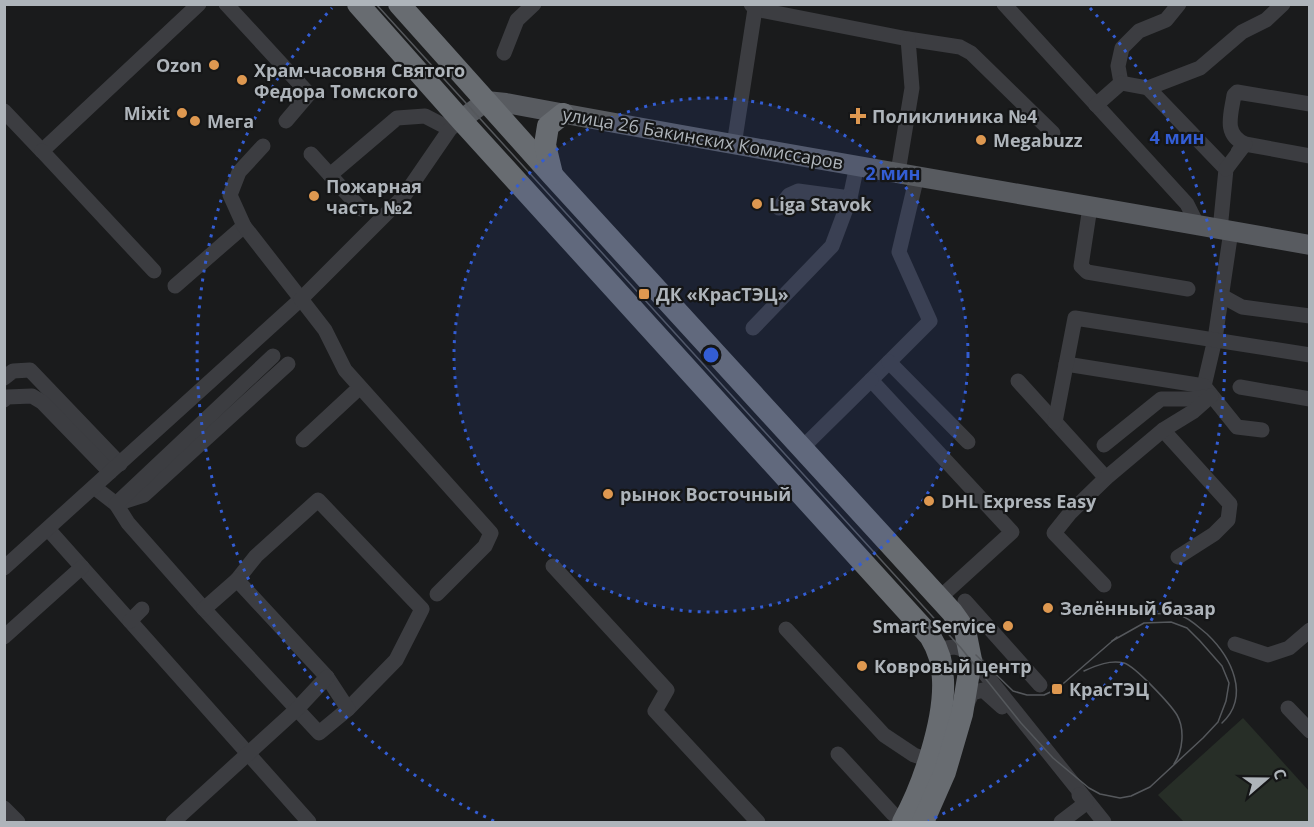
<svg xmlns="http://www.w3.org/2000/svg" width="1314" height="827" font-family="'Open Sans',sans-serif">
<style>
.park{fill:#272e27}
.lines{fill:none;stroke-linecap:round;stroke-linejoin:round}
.minor{stroke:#3c3d41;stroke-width:15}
.major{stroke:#585b60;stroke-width:20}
.highway{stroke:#686c71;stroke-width:22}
.tram{stroke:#55585c;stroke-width:1.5}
.ring{fill:none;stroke:#335dd4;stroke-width:3;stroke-dasharray:3 6}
.poi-dot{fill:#de9850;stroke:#151617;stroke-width:2}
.labels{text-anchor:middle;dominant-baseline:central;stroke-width:4.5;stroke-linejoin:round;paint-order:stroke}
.poi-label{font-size:18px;font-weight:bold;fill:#aeb4ba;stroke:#151617;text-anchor:start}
.street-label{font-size:18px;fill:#aeb4ba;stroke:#151617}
.centre{fill:#335dd4;stroke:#151617;stroke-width:3}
.ring-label{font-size:18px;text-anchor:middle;font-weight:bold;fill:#335dd4;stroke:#151617;stroke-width:4.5;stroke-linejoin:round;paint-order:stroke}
</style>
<rect width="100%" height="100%" fill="#1a1b1c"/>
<polygon class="park" points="1243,718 1309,791 1309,822 1184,822 1158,795"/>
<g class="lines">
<g class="minor">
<polyline points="226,4 309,94 286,121"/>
<polyline points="751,4 755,9 908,39 960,47 971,53 1053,133"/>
<polyline points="1004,4 1187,204 1198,226"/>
<polyline points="504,53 517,20 534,4"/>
<polyline points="1121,83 1118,66 1122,48 1139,31 1166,20 1179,4"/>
<polyline points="1148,88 1226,169 1220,230"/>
<polyline points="1096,105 1121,83 1148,88 1200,68 1242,32 1266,20 1283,4"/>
<polyline points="4,111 42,151 199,4"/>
<polyline points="734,145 755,9"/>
<polyline points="42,151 154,271"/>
<polyline points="1238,152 1245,144 1310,156"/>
<polyline points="311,154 330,175"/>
<path d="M1226,169L1245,144C1223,134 1231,115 1234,95L1237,92L1310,104"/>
<polyline points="898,172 912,88 908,39"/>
<polyline points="917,176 899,252 930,321 871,380 1012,532 946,592"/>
<polyline points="1090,207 1081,266 1087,272 1188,289"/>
<polyline points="779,208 789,195 798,191 850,198 857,165"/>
<polyline points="361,209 330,175 397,118 425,116 450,129"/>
<polyline points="1231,231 1215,339 1204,386 1237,427 1262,430"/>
<polyline points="175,286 244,226"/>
<polyline points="1222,296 1242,307 1310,316"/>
<polyline points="753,328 832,246 850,198"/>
<polyline points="889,362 968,442"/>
<polyline points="1066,364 1204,386"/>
<polyline points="4,378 13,371 30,370 120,464"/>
<polyline points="1018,381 1106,478"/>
<polyline points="1240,387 1310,399"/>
<polyline points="4,400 7,397 32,396 42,402 110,472"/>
<polyline points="1055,422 1075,318 1310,355"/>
<polyline points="1163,430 1230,504 1228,520 1214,534 1178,557"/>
<polyline points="303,440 359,388"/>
<polyline points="1104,445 1161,399 1192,399 1211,396"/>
<polyline points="802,448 871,380"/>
<polyline points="94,487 116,504 144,495 288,364"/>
<polyline points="48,529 309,822"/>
<polyline points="553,566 667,690 655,711 758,822"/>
<polyline points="4,568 301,299 244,226 230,195 239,172 263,146"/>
<polyline points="237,580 256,556 318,500 422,609 396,660 348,709 319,733 204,609 128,523 116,504 273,356"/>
<polyline points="1104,585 1054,533 1070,513 1106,478 1163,430 1194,411 1211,396"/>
<polyline points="437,594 485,546 491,533 345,370 325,330 301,299 404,196 450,129 461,120"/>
<polyline points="965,601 1040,685"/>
<polyline points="204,609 237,580 327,677 348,709"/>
<polyline points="130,621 142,609"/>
<polyline points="786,629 884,735 914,755 929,760"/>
<polyline points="4,637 82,567"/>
<polyline points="1235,644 1268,655 1289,648 1310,630"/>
<path d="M938,650C951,646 960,645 970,655L1104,822"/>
<polyline points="966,706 972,693 983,690 1002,707"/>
<polyline points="1288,708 1310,731"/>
<polyline points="838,754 893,814"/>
<polyline points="4,808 18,822"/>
<polyline points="173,822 297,709 327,677"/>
<polyline points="1061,822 1086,803 1079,795"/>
</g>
<path class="major" d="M461,120L486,101L506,103C773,153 1042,197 1310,245"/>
<g class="highway">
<path d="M358,4L461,120L930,636C938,649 943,664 943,680C945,721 923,786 903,822"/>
<polyline points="399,4 552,175 952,612 965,630 971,660 962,714 945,772 923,822"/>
<polyline points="552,174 545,145 548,126 563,114"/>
</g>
<g class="tram">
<polyline points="376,4 961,648 1021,723 1053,758 1089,788 1100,794 1120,798 1131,796 1150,787 1203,738 1218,722 1226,701 1229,683 1222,666 1200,641 1187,628 1171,622 1144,623 1112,641"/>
<path d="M1148,615C1159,613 1169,612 1180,615C1191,619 1198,627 1207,634C1231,657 1251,696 1222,723"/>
<polyline points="976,655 1013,691 1027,695 1044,695 1057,689 1117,637"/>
<path d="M1084,671C1097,665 1110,660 1124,663C1135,666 1171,705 1177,715C1185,729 1183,751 1174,764"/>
</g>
</g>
<circle cx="711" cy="355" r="257" fill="#335dd4" fill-opacity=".12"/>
<g class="ring">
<circle cx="711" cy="355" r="257"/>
<path d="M494 821A514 514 0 0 1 332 8M1090 8A514 514 0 0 1 928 821"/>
</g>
<g class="poi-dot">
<circle cx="214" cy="65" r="6"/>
<circle cx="242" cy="80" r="6"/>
<circle cx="182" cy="113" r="6"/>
<path d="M855 107h6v6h6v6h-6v6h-6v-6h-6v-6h6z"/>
<circle cx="195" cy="121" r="6"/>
<circle cx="981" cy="140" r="6"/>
<circle cx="314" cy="196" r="6"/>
<circle cx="757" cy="204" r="6"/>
<rect x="638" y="288" width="12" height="12" rx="3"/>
<circle cx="608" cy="494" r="6"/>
<circle cx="929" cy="501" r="6"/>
<circle cx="1048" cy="608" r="6"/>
<circle cx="1008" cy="626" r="6"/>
<circle cx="862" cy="666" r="6"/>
<rect x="1051" y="683" width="12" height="12" rx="3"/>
</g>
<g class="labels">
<g class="poi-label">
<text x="202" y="65" text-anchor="end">Ozon</text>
<text x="254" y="70">Храм-часовня Святого<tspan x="254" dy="21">Федора Томского</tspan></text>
<text x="170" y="113" text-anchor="end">Mixit</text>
<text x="872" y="116">Поликлиника №4</text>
<text x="207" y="121">Мега</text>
<text x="993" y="140">Megabuzz</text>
<text x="326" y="186">Пожарная<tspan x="326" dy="21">часть №2</tspan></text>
<text x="769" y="204">Liga Stavok</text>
<text x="656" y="294">ДК «КрасТЭЦ»</text>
<text x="620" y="494">рынок Восточный</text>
<text x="941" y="501">DHL Express Easy</text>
<text x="1060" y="608">Зелённый базар</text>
<text x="996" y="626" text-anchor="end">Smart Service</text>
<text x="874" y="666">Ковровый центр</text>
<text x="1069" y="689">КрасТЭЦ</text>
</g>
<g class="street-label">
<text transform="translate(703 138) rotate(10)">улица 26 Бакинских Комиссаров</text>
</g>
</g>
<circle cx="711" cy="355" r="9" class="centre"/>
<g class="ring-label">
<text x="1177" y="144">4 мин</text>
<text x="893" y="180">2 мин</text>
</g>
<rect width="1314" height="827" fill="none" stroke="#aeb4ba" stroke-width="12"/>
<g transform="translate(1266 779) rotate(70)" stroke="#151617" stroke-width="4.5" paint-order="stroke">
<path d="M0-4.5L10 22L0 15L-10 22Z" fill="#aeb4ba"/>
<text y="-9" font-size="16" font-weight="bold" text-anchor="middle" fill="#aeb4ba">С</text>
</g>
</svg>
